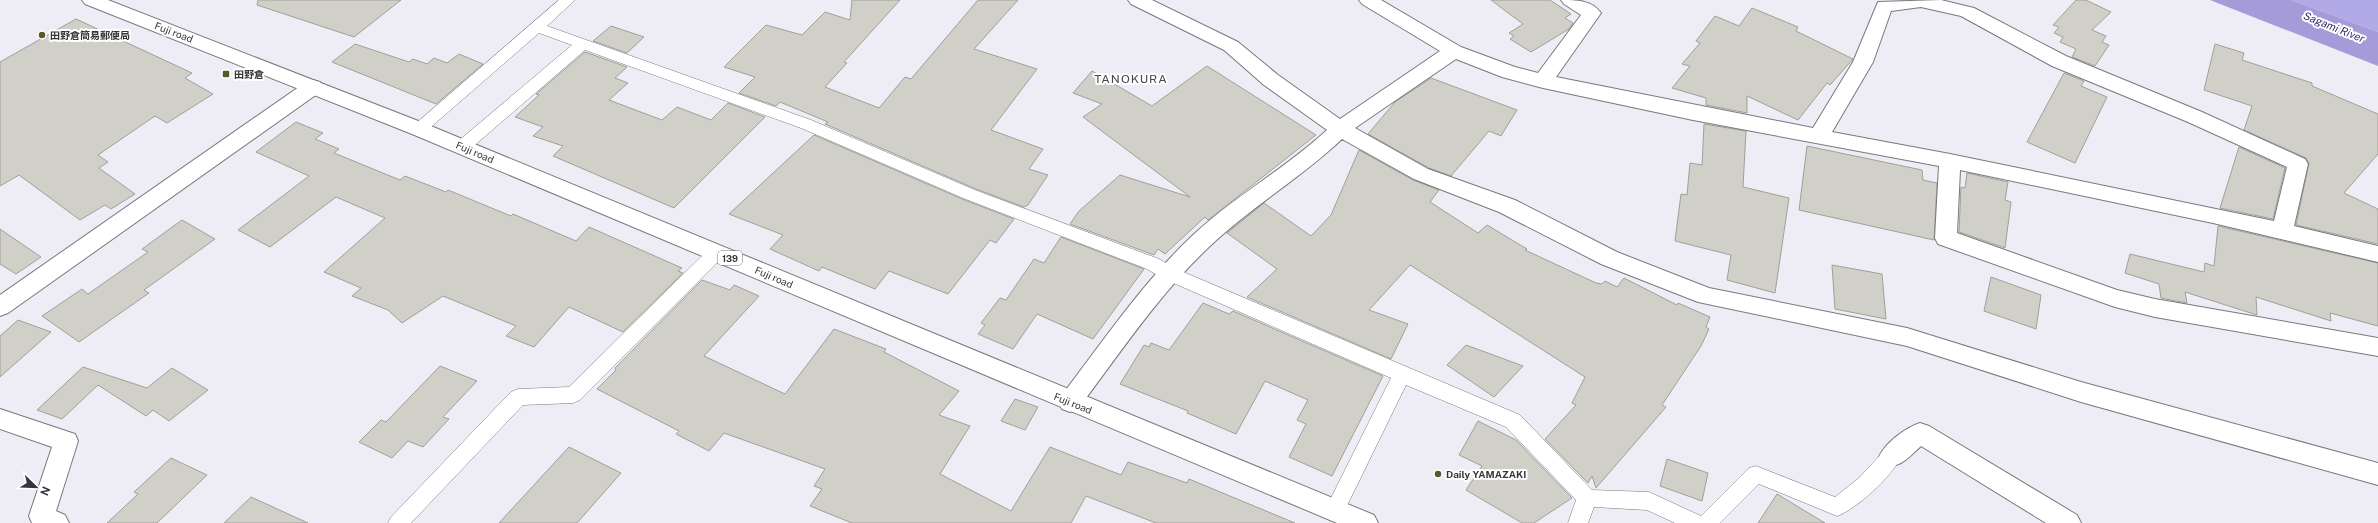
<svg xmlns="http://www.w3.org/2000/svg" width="2378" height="523" font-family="'Public Sans','Noto Sans JP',sans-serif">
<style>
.forest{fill:#b2a9e7}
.water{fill:#a59bd9}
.building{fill:#d0d0c9;stroke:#a0a099}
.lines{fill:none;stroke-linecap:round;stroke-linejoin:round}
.service-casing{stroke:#78787f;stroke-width:1}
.minor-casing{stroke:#78787f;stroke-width:2}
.trunk-casing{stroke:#78787f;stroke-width:2}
.service{fill:#fff;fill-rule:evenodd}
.minor{fill:#fff;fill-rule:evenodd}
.trunk{fill:#fff;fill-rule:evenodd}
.poi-dot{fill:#595a27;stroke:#fff;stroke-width:1.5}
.labels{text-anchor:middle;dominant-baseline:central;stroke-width:4;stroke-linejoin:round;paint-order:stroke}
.shield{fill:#fff;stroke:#727274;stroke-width:1}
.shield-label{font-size:9px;font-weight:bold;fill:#363539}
.street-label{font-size:10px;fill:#363539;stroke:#fff}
.poi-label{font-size:10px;font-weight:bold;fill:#363539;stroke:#fff;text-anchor:start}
.water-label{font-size:11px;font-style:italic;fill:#3a266e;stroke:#fff}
.quarter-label{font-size:12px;letter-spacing:1px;fill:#46454c;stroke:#fff}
</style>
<rect width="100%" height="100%" fill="#eeedf5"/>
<polygon class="forest" points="2291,0 2378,0 2378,32"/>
<polygon class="water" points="2210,0 2291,0 2378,32 2378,66"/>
<g class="building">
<polygon points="258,0 401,0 354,37 257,5"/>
<polygon points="852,0 900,0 844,62 847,63 825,87 879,108 905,77 911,79 978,0 1018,0 974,49 1037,69 991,130 1043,149 1029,169 1048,175 1028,205 1024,207 976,189 825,124 828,122 780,102 776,106 739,93 755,77 724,67 766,25 802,35 825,12 850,20"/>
<polygon points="1491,0 1550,0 1571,14 1565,18 1573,23 1569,29 1531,52 1510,39 1514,36 1509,33 1523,24"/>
<polygon points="2076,0 2086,0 2111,12 2092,30 2106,36 2102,42 2109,45 2095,66 2072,57 2076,49 2060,42 2063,37 2054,33 2059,27 2053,25"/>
<polygon points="1752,8 1798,27 1796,31 1853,59 1830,85 1827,83 1798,120 1747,96 1747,113 1706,105 1706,98 1672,88 1690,66 1682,64 1700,43 1696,41 1715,16 1739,26"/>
<polygon points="76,19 192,73 185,78 213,94 167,123 155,116 98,155 108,162 99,168 135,194 111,209 105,205 80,220 19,175 0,186 0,62"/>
<polygon points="611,26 644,37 627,53 593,41"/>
<polygon points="355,44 409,62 413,59 427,64 434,58 447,63 459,54 483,64 436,104 332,62"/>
<polygon points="2215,44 2244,53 2242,60 2312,83 2312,86 2378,114 2378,154 2344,193 2378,209 2378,244 2296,225 2309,163 2306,158 2244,130 2252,106 2204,90"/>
<polygon points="585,52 627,67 615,78 628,83 609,100 662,120 677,107 711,120 728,103 765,117 674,208 553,156 563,146 533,136 543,127 515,117 539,95 536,94"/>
<polygon points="1207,66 1316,135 1208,220 1205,217 1165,254 1158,249 1154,255 1070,224 1079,211 1120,175 1190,197 1083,117 1102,104 1073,93 1092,71 1152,106"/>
<polygon points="2064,73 2084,81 2081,86 2107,97 2075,163 2027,142"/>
<polygon points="1431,78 1517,110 1501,136 1489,131 1451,176 1429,168 1368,134 1395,102"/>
<polygon points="296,122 323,133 315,139 339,149 334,153 400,180 405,176 446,192 448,190 511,216 513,214 576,241 589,227 682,268 678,271 683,273 623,332 569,307 534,347 506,336 516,326 443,296 402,323 388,310 352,296 361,288 324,272 385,218 336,197 270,247 238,230 309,176 256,152"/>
<polygon points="1704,124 1746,131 1743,187 1789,198 1775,293 1727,280 1731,255 1675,241 1681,194 1687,195 1690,163 1702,165"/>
<polygon points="814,135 962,199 1014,219 996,243 990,240 948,294 889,271 875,289 822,267 819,271 770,249 783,235 729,214"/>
<polygon points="1807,146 1922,170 1923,180 1937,183 1934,240 1799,210"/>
<polygon points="2239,147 2285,168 2273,219 2220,208"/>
<polygon points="1359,150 1413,180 1439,190 1430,202 1478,233 1487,225 1527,249 1525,250 1596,283 1602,284 1605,281 1617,287 1624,278 1677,305 1678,303 1710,317 1706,327 1709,329 1701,346 1662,405 1666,407 1596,488 1592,476 1588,483 1545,439 1576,405 1572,403 1585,377 1410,265 1369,310 1408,324 1391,359 1247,297 1277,269 1227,233 1264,203 1311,236 1331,215"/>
<polygon points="1967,173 2008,182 2005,200 2011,202 2005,248 1959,232 1961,187 1965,188"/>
<polygon points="182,220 215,239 144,290 149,293 79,342 42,316 82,289 88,294 148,252 142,249"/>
<polygon points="2218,226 2378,263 2378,326 2330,313 2331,321 2256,297 2257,315 2185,292 2187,303 2176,301 2161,298 2159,284 2125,273 2130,254 2204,272 2205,263 2214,266"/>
<polygon points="0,229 41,257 16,274 0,264"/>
<polygon points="1061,237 1144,269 1093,339 1037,314 1013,349 978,334 985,325 981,323 1000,298 1006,300 1034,259 1044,263"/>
<polygon points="1832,265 1882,274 1886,319 1835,309"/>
<polygon points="1991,277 2041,295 2036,329 1984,311"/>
<polygon points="702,280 730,290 734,285 759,296 704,356 785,394 834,329 886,349 884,352 959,391 939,415 970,426 940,474 1011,511 1050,447 1121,475 1128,462 1187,483 1189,479 1295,523 1156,523 1086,496 1071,523 852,523 810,506 822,489 814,486 825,469 724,433 709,451 676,434 679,431 597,389 616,370 615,368"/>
<polygon points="1203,303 1229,314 1233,311 1383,376 1332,476 1289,457 1306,424 1297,420 1308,400 1265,381 1236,434 1187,413 1188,411 1120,384 1144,345 1149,347 1151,343 1169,350"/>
<polygon points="18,320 51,332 0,377 0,336"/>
<polygon points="1466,345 1523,366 1494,397 1447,365"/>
<polygon points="440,366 477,381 443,417 449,419 423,447 408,441 392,458 359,442 381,420 386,422"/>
<polygon points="83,367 147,388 172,368 208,390 169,421 153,410 146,416 98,385 62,419 37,410"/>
<polygon points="1015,399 1038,407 1025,430 1001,421"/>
<polygon points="1478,421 1516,440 1572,498 1534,523 1522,523 1466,490 1482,466 1459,455"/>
<polygon points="569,447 621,473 577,523 499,523"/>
<polygon points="171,458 207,475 157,523 107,523 138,494 134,492"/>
<polygon points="1667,459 1708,473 1702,501 1660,486"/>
<polygon points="1777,494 1825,523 1758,523"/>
<polygon points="251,497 308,523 224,523"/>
</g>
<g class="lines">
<g class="service-casing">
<g id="service">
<path d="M559,0H575L547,26L811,120L975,190L1159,259L1174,268L1520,415L1592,490L1649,492L1701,516L1749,468L1756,466L1835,497L1859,478L1884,451L1891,449L1898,451L1901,457C1892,476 1857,509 1837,516L1759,484L1720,523H1675L1647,510L1594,507L1588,523H1568L1576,500L1506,427L1406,385L1342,516L1335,519L1328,516L1325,510L1391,378L1162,278L1147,269L963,198L801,128L585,50L468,151H456L454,147L456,143L572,45L539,33L424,133H414L411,129L414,125Z"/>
<polygon points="716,247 722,248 724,253 722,258 580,400 573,403 523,405 411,523 388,523 391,517 511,392 518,389 569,387 710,248"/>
</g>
</g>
<g class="minor-casing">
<g id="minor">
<path d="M1128,0H1152L1238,42L1278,75L1340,119L1440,51L1362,4L1359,0H1381L1461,47L1515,67L1538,73L1581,15L1564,4L1561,0C1576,0 1592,0 1601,13L1556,77L1813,128L1853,62L1878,2L1941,0L1974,8L2066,56L2202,112L2305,159L2308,164L2294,226L2378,246V262L2213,223L1960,170L1957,233L2117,290L2155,299L2378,338V356L2155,317L2115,307L1938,244L1935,238L1939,166L1693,120L1543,88L1502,77L1456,59L1355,128L1428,169L1515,200L1617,252L1709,288L1907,328L2081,382L2378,463V485L2081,402L1907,346L1698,302L1601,264L1499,212L1414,179L1342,139C1301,178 1251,207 1210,246C1159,294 1120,353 1078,409L1070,412L1062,409L1058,402L1062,395C1104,340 1143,282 1193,235C1235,196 1285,169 1327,130L1264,85L1224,50L1131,4ZM1921,7L1961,16L2052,66L2188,122L2287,167L2274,221L1950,154L1832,132L1873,62L1891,11Z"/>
<polygon points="313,80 320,82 323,87 320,92 8,313 0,316 0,295 306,82"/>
<polygon points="0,409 75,434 78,441 56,511 65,515 69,523 32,523 29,516 52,447 0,429"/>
<path d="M1920,423L1929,426L2077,515L2081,523H2046L1921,446C1909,457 1899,470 1882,465L1879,457C1885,443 1905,428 1920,423Z"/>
</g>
</g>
<g class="trunk-casing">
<polygon id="trunk" points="82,0 108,0 426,124 1374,515 1378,523 1337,523 412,134 85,4"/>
</g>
<use href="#service" class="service"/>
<use href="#minor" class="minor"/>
<use href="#trunk" class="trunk"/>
</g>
<g class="poi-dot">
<circle cx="42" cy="35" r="4"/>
<rect x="222" y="70" width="8" height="8" rx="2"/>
<circle cx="1438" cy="474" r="4"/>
</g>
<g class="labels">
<rect class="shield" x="718" y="251" width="24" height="14" rx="3"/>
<g class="shield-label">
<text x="730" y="258">139</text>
</g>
<g class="street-label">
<text transform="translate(174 32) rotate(21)">Fuji road</text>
<text transform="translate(475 152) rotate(23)">Fuji road</text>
<text transform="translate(774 277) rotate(23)">Fuji road</text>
<text transform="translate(1073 403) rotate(22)">Fuji road</text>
</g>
<g class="poi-label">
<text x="50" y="35">田野倉簡易郵便局</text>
<text x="234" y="74">田野倉</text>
<text x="1446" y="474">Daily YAMAZAKI</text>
</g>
<g class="water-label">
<text transform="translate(2334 27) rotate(22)">Sagami River</text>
</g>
<g class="quarter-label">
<text x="1131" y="79">TANOKURA</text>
</g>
</g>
<g transform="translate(36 487) rotate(113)" stroke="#ffffff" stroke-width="3" paint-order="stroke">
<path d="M0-3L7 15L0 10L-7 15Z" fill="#363539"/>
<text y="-6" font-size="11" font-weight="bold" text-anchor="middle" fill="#363539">N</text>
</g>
</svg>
